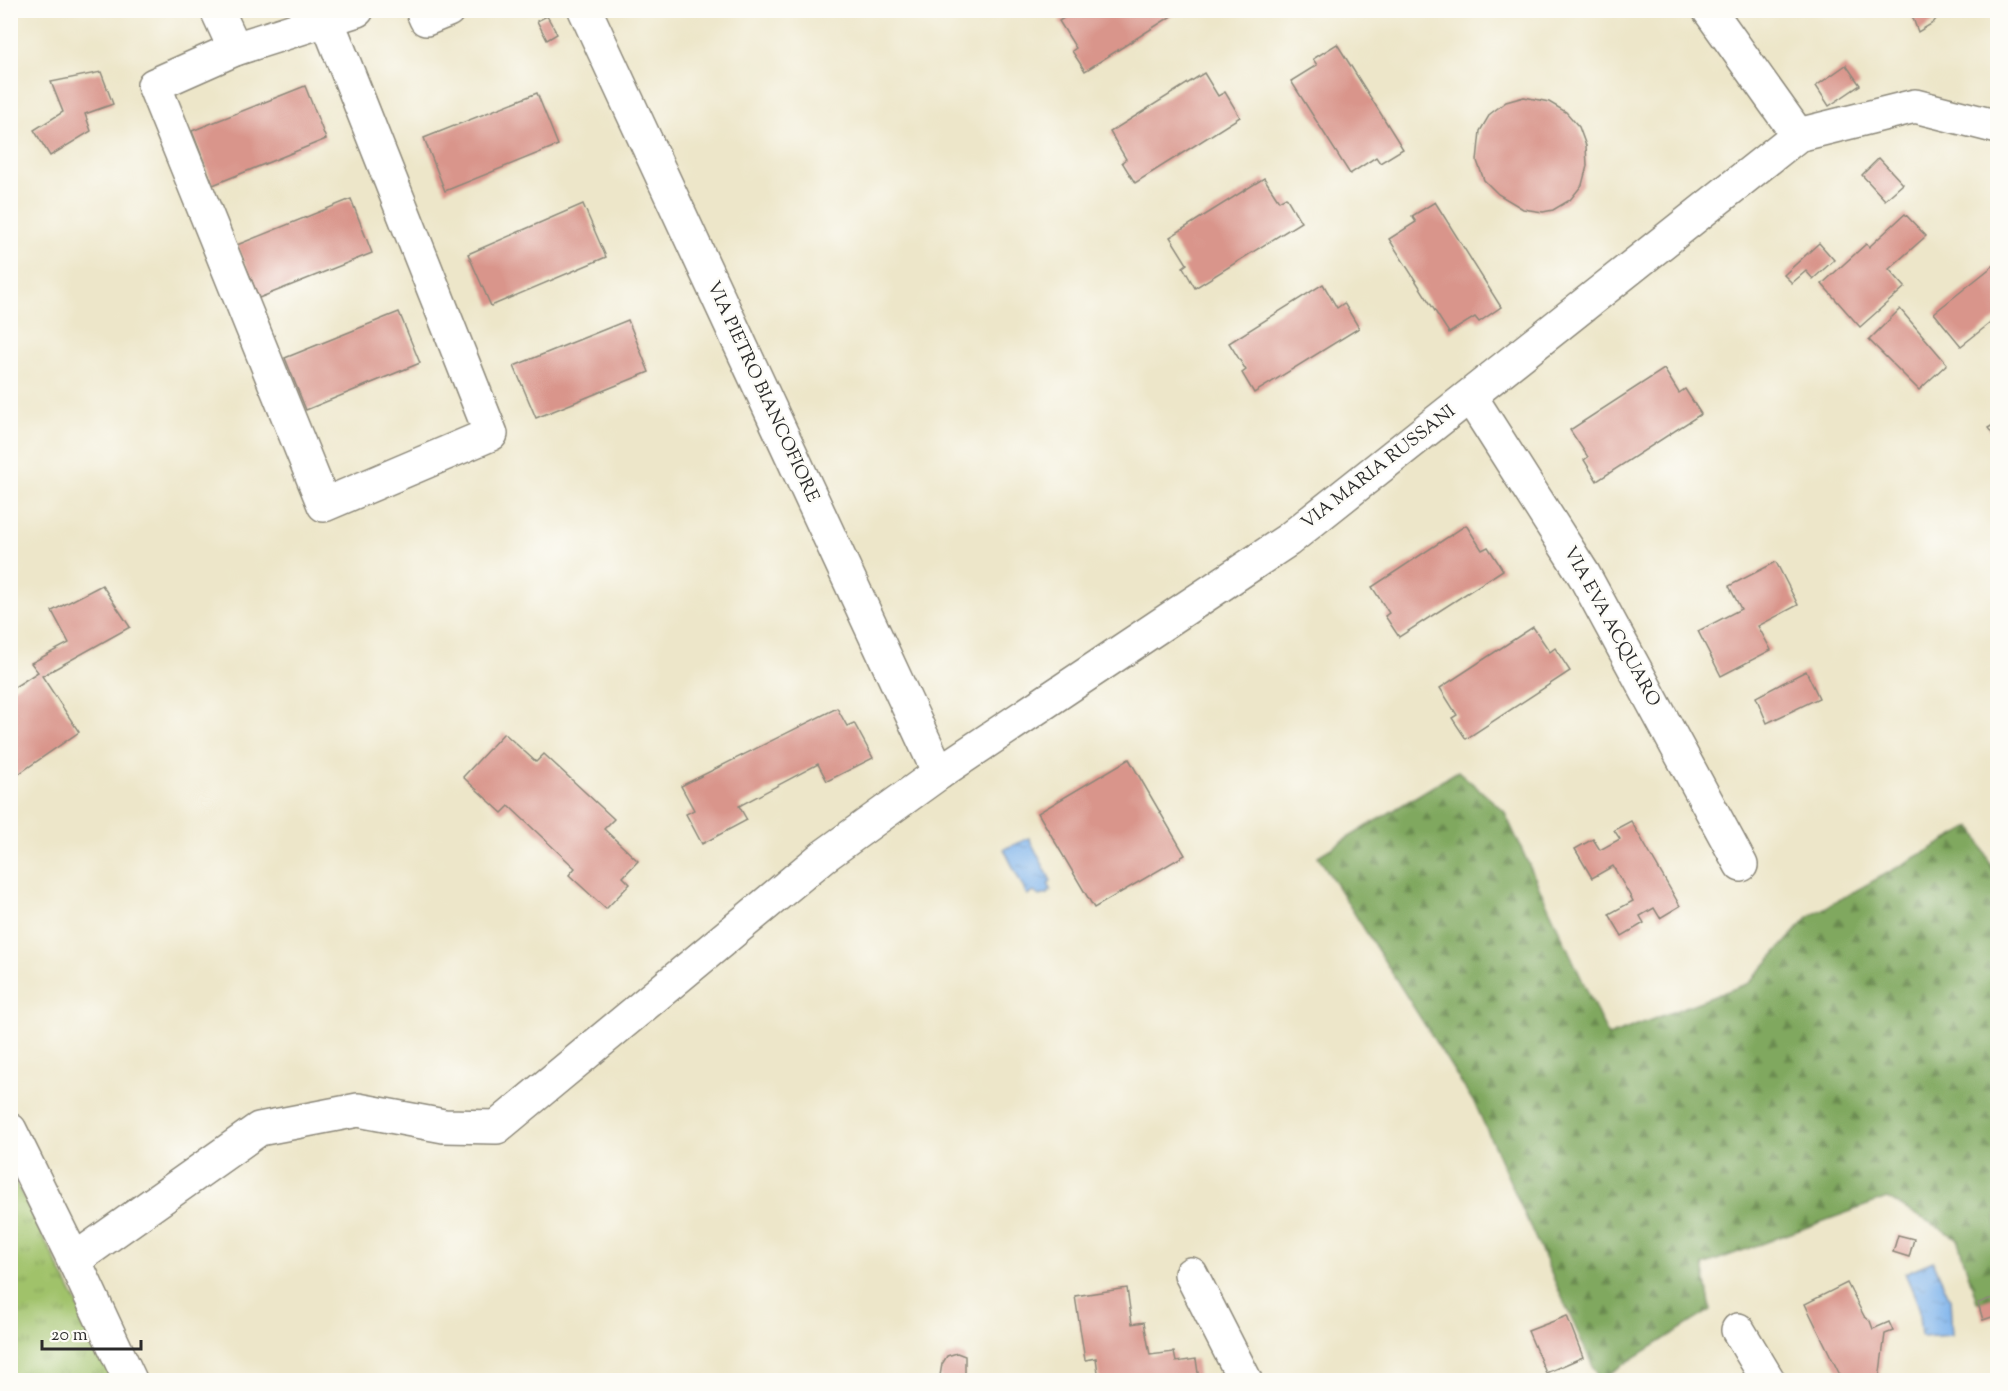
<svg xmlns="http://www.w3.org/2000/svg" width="2008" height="1391" font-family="'Sorts Mill Goudy',serif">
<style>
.grass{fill:url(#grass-tufts);stroke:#66764b;stroke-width:1.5}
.forest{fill:url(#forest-firs);stroke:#566a45;stroke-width:1.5}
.water{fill:url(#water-ripples);stroke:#546e8b;stroke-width:1.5}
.building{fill:#d9958b}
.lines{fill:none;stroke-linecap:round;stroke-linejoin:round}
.minor-casing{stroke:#8c887a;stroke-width:36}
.minor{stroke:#fff;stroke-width:33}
.labels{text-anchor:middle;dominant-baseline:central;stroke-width:5;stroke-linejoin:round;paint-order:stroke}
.street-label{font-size:18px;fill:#2b2b2b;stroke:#fdfcf7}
</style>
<defs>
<pattern id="grass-tufts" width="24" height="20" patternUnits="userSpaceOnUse" patternTransform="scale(1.5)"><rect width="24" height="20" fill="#a0c26b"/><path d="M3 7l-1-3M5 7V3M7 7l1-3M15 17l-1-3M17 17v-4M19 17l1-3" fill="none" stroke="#839e58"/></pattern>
<pattern id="forest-firs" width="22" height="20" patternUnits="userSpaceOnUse" patternTransform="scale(1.5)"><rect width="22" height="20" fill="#80a85f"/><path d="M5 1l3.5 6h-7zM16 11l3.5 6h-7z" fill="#69894f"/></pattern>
<pattern id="water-ripples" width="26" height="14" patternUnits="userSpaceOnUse" patternTransform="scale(1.5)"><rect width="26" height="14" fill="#7db2eb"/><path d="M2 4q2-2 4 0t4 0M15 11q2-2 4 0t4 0" fill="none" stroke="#6791bf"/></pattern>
</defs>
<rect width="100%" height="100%" fill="#fdfcf7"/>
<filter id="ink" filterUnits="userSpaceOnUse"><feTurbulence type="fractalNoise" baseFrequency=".0167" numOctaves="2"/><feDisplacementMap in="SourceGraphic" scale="12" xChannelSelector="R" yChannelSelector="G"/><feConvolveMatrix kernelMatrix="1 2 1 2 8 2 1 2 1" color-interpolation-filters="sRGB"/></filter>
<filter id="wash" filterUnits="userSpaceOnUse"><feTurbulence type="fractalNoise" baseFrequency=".008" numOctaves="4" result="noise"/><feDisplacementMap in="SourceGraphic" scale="24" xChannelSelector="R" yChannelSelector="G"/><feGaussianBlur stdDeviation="1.35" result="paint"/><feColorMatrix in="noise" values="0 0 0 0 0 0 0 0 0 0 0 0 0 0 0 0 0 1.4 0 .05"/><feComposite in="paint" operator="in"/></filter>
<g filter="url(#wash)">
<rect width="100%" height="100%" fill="#ede6c9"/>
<polygon class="grass" points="11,1173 116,1380 11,1380"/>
<polygon class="forest" points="1458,771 1504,811 1608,1036 1749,983 1808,917 1972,826 1997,878 1997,1302 1977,1302 1957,1238 1887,1198 1703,1265 1711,1310 1599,1380 1476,1106 1318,856"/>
<g class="water">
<polygon points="1029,838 1051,881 1048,883 1051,890 1047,894 1039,896 1034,892 1027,895 1004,849"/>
<polygon points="1933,1261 1950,1299 1952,1335 1921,1337 1918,1304 1905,1273"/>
</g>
<g id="blocks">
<g class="building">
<polygon points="1076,10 1181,10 1085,71 1072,51 1076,48 1059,21"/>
<polygon points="1910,10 1943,10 1933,23 1918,32"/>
<polygon points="547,16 557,34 547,40 537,21"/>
<polygon points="1337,44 1403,149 1380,163 1376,157 1350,174 1291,81 1317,65 1313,59"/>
<polygon points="1846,65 1860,85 1829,106 1816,86"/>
<polygon points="101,72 113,104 85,114 91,131 50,156 34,130 63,112 51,82"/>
<polygon points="1204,73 1218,96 1225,92 1240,117 1135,183 1122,162 1126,159 1110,132"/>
<polygon points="305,86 326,139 213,185 192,131"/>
<polygon points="537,93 558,145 445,191 424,138"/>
<polygon points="1524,97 1549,102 1566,112 1579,127 1586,146 1587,166 1582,185 1570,200 1553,210 1543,212 1523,209 1498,194 1484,180 1477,161 1480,131 1490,114 1506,102"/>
<polygon points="1879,158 1903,184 1885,200 1862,175"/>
<polygon points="1264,178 1279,201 1286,197 1301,222 1195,288 1183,267 1187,264 1170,237"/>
<polygon points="351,199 372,253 259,298 237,245"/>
<polygon points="1435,202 1501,307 1479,322 1475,317 1449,333 1389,239 1416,222 1412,216"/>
<polygon points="583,204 606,257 491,306 468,254"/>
<polygon points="1905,214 1926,236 1889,269 1905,287 1860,327 1822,284 1866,244 1869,247"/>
<polygon points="1819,243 1834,260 1813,279 1806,271 1792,283 1784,275"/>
<polygon points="1998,262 1998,317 1961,346 1934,313"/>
<polygon points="1323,284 1337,308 1344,303 1359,328 1254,393 1242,373 1246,370 1229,343"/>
<polygon points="1900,309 1947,364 1919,390 1869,340"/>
<polygon points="399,312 420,363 306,410 285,358"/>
<polygon points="628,320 649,372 536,418 514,366"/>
<polygon points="1664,369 1679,393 1685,389 1701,414 1597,481 1584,460 1588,457 1570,430"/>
<polygon points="1998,422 1998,441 1988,428"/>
<polygon points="1466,525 1482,550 1488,547 1503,570 1399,637 1385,616 1389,613 1372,587"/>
<polygon points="1776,562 1798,605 1758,626 1771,650 1721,676 1698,631 1741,609 1729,586"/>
<polygon points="102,585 130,627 42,676 79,732 17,775 10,766 10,690 38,672 31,663 69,643 52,611"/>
<polygon points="1533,627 1550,652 1555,648 1570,671 1466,739 1452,718 1457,715 1440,688"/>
<polygon points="1806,671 1819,698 1767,723 1756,697"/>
<polygon points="837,708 847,726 854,723 873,758 827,781 818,764 739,806 747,820 702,844 686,814 694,810 681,786"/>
<polygon points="504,733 536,762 544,754 614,819 604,829 638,861 623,877 630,884 606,909 569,875 575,868 509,806 502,813 463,777"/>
<polygon points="1129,759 1185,855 1094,908 1038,813"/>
<polygon points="1631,821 1680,906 1660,918 1654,908 1640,916 1644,923 1622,936 1609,914 1633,901 1613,866 1592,878 1575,849 1593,839 1600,850 1620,839 1614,830"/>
<polygon points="1898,1235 1914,1239 1909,1257 1893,1252"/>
<polygon points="1847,1283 1864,1316 1870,1321 1873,1329 1889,1322 1893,1331 1885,1334 1879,1380 1834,1380 1840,1375 1805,1304"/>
<polygon points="1127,1288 1132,1324 1144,1322 1150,1355 1174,1352 1176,1362 1196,1359 1199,1380 1099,1380 1096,1358 1085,1360 1075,1296"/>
<polygon points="1998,1296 1998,1315 1983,1320 1978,1303"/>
<polygon points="1567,1316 1583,1357 1546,1373 1528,1331"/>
<polygon points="957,1353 965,1356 965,1376 960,1380 942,1380 940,1376 942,1364 947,1356"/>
</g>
</g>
</g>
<g filter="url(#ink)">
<use href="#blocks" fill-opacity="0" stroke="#8c887a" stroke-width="1.5"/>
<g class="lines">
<g class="minor-casing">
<g id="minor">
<polyline points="217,10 235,49"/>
<polyline points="422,10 426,19 448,10"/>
<polyline points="585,10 939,773"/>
<polyline points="1709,10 1798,135"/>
<polyline points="327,20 491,434 324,505 154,85 235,49 357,10"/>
<polyline points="1470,396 1584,575 1741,865"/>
<polyline points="10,1130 74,1260 130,1380"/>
<polyline points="74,1260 259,1129 358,1110 444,1126 497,1127 824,856 939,773 1288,540 1798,135 1915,106 1998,127"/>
<polyline points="1191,1274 1245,1380"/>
<polyline points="1738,1330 1768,1380"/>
</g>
</g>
<use href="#minor" class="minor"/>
</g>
</g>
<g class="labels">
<g class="street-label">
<text transform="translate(762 392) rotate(65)">VIA PIETRO BIANCOFIORE</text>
<text transform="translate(1379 468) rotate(-38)">VIA MARIA RUSSANI</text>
<text transform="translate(1611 627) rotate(61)">VIA EVA ACQUARO</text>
</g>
</g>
<rect width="2008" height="1391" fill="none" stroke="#fdfcf7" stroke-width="36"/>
<path d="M42 1340v9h99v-9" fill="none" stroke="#2b2b2b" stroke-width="3"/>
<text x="51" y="1340" font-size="18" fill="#2b2b2b" stroke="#fdfcf7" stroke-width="4.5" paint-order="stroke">20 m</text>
</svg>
